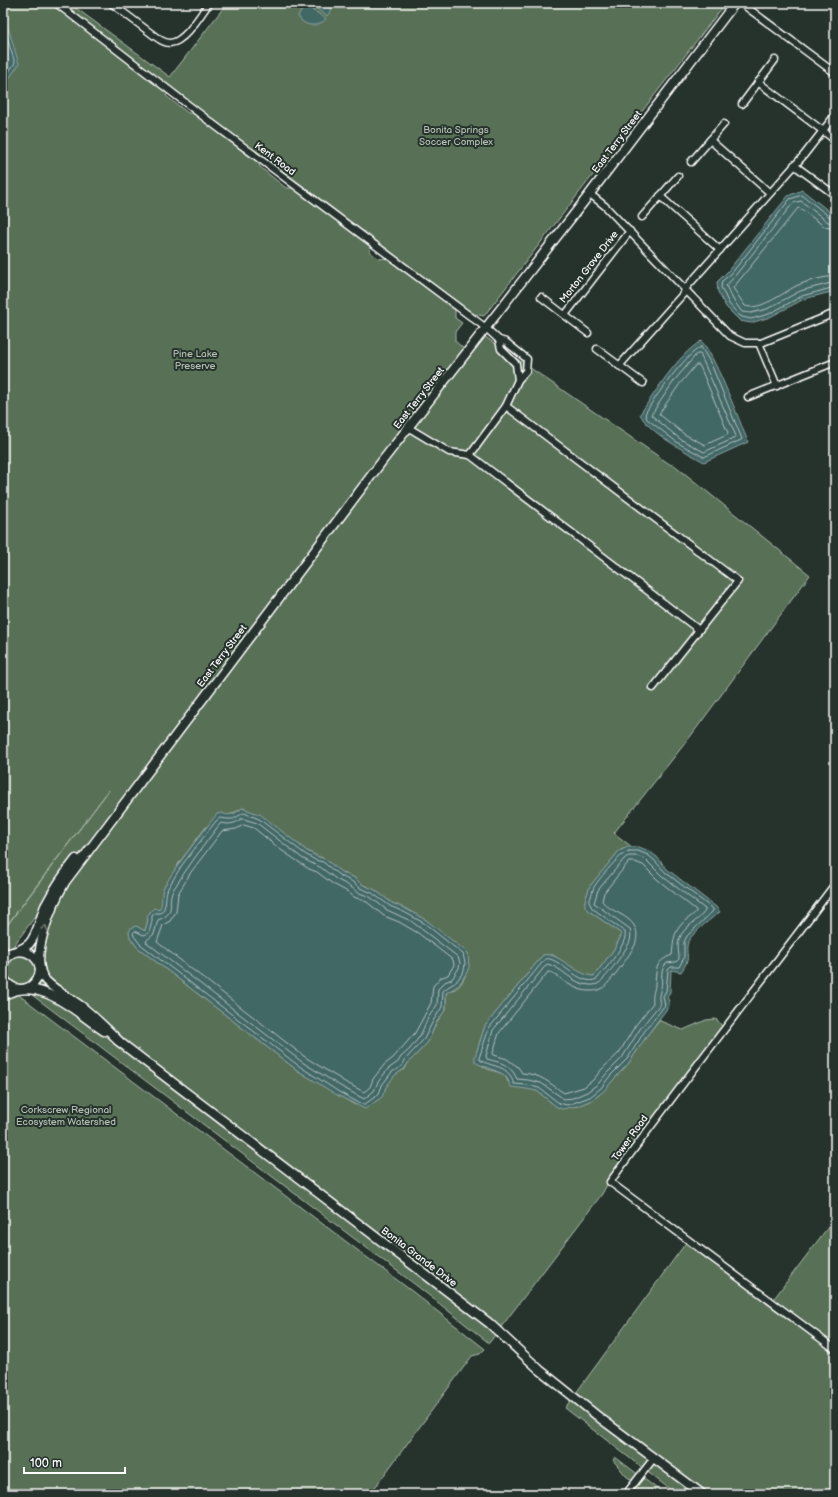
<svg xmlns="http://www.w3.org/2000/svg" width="838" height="1497" font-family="'Balsamiq Sans',sans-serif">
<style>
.green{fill:#587157;stroke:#acb8ab;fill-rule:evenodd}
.water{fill:#426766;stroke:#8ea4a3}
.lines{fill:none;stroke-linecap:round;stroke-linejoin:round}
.shore{stroke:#b3c2c2;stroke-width:1}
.street-casing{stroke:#fff;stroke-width:9}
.secondary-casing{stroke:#fff;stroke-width:11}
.street{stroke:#26332d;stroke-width:6}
.secondary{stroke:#26332d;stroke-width:8}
.oneway{stroke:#727a76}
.labels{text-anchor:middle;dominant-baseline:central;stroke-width:4;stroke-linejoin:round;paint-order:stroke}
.park-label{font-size:10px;fill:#b4bfb3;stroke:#26332d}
.street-label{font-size:10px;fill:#fff;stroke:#26332d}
</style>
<rect width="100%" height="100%" fill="#26332d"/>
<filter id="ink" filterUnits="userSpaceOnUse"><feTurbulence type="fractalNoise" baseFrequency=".025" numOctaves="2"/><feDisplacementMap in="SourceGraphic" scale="8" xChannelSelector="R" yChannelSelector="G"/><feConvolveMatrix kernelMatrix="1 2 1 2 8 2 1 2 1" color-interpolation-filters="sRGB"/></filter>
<g filter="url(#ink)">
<g class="green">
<path d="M3,3H69L170,77L227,3H724L725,4L484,316L474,314L378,244L165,83L170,91L166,96L188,113H200L255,155L260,167L286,188H295L369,241L370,252L379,259L387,258L440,293L455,309V318L462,323L455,332V341L464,349C308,551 155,755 3,960V931L109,790L3,930Z"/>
<path d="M484,336L671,465L673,464L810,575L690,737L614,833L632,847H628L619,851L590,886L585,901L589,911L622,934L615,948L594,976H589L579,972L553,955H543L485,1026L475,1057C478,1060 481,1065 484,1067C493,1073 505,1070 508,1082L537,1091L557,1107L562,1108L577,1106L592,1100L600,1094L628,1064L648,1034L660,1019V1021L683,1030L706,1020L716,1019L723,1027L608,1183L602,1194L489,1343L417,1286L3,973C162,759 322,547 484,336ZM243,808L265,818L273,825L307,851L317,856L325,859L341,872L355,878L361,884L375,890L392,903L406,909L426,920L467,957C470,967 464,984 455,989C451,990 449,991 446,993V1009L436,1023L428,1042L408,1063L405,1069L395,1074L386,1087L384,1092L355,1105L297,1070L137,947L130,937L136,926L145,931L150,912L153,910H159L162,906L163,890L165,886L179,863L206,827Z"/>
<polygon points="3,983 413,1292 485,1349 480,1354 472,1356 370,1494 3,1494"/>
<polygon points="835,1218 835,1494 676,1494 565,1408 688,1240 769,1305"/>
<polygon points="615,1457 664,1494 626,1494 634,1482 626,1476 613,1460"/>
</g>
<g class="water">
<path d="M307,3H325L332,9L327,16L313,6L312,8L313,11L316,12L326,19C317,28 304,27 298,16Z"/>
<polygon points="3,11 19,64 3,87"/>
<polygon points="802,190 835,216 835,291 804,299 770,317 751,323 740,321 726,307 718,292 717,282 727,272 788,196"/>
<path d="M701,341C712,349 741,424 748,442L704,462C685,451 649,433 640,414C657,390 676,357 701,341Z"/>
<path d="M242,808L261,815L307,851L316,856L325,859L341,872L355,878L361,884L375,890L392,903L406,909L426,920L468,953L469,967L467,972L459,985L446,993V1009L436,1023L428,1042L408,1063L404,1069L395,1075L386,1087L382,1097L365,1109L337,1095L297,1070L137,947L130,937L129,932L131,928L136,926L145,931L148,920L147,916L154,908L159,910C164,903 160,894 164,887C178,863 196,841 213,819L217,814L222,813C229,817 237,813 242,808Z"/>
<path d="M628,847H639L649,851L657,857L667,869L716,907L720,912C713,917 690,935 688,942C684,957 693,955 681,972L671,970L670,992L667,997L669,1001V1006L648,1034L628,1064L614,1079L604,1091L592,1100L577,1106L562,1109L557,1107L537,1091L527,1089L511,1087C509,1084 509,1081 507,1078C503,1071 484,1068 475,1062V1057L485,1026L543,955C558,951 576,976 594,976L615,948L622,934L589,911L585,907V901L590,886L619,851Z"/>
</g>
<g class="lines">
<g class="shore">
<polyline points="3,24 15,63 3,80"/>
<polyline points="835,218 831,218 802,195 790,199 731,274 722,281 721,287 729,304 739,315 742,317 751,319 769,314 802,296 835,287"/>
<polyline points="835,223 828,222 801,201 793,203 734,277 726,286 734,301 742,312 751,313 767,309 800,291 835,282"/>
<path d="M835,229L825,227L800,208H798L733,288L745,306C760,311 783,293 796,286C807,281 823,277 835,276"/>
<path d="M701,347L711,364L742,439L741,440L704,457L678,443L647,419L645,414C653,399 686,354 701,347Z"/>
<polygon points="697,354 700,354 736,436 735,438 704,452 680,439 651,415 674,381"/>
<polygon points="696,365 699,365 701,369 728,433 727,435 705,445 684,434 659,414 679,385"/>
<path d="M244,813L259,819L305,854L315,860L323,862L339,875L353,882L360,888L372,893L390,906L404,912L424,923L463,954L465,963L464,971L456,982L448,987L443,991L442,1007L433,1021L424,1039L405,1060L402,1066L392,1072L382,1085L379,1094L365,1104H361L339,1092L299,1066L140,944L134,936L133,933L135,931L144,935L149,933L152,921V916L155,913H161C168,905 164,897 168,888L182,865L216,821L220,818L227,819H233Z"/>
<path d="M241,819H244L257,823L302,858L313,864L320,867L336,879L351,887L357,892L370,897L387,910L411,921L458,957L460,963L459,968L452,979L445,982L438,989L437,1005L428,1018L420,1036L409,1050L401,1057L398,1062L388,1069L378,1082L374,1091L364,1099L342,1087L302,1062L146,942L147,940L154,934L158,920C178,913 166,902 173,890C187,868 203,846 219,825L221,823C229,825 235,824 241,819Z"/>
<polygon points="244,825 254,828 281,850 309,869 317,872 333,884 348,892 354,897 367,902 384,916 399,922 418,933 453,960 454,965 448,975 440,978 433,986 431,1003 415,1033 393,1058 384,1065 373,1079 370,1087 364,1092 345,1082 305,1057 157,942 163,925 170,921 176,912 178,894 191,872 222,831 236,829"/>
<path d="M629,851H638L648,855L654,860L665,872L713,909V911L687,936L684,942V958L679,967H671L668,970L666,991L663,996L665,1005L644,1032L628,1058L610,1076L601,1088L590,1097L576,1102L567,1105L559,1103L539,1088L527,1085L514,1084C512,1081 512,1077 510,1075C503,1065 489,1066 480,1060L479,1058L489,1028L545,959C558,955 580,988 597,979C605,969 628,944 625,932L592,908L589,902C591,898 592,892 594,887C599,879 620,853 629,851Z"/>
<path d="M629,856H637L645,859L662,876L705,909V911C698,922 683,926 679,940C677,946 679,953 679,959L676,962L667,963C659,970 663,979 661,988C659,996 658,996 660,1004L640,1029L622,1058L607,1073L598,1084L587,1092L573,1098L564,1099L541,1083L528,1080L517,1079C510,1064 502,1063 487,1059L486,1056L493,1030L547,964C561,966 573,985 590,985C594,985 596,985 599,983C606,978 627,949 630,941C631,937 631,934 630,929L594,903L598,890L625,858Z"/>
<path d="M629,862H635L643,865L658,880L696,910V912C693,915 690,917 686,920C673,931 674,939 672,955C656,961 656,968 655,985C654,992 652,995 653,1003L635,1026L619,1053L602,1069L593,1080L584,1087L564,1093C549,1083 541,1074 522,1073L518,1067L507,1059L494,1055L493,1053L499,1033L548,972C554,972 557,976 561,979C569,985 580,991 589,991C593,991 598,991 601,989C609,985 631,953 635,945C637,939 638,933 635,927C628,914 610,912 602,901L604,893Z"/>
</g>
<g class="street-casing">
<g id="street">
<polyline points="56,3 213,124 486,328 499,340 501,349 516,364 518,380 506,406 470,455 449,452 409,428"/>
<path d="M111,3L156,37C160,40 165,43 170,43C185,42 201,14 209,3"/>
<polyline points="741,3 835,73"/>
<polyline points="758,82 835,140"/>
<polyline points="742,104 775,60"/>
<polyline points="710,140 770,193"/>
<polyline points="691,162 724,124"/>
<polyline points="794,165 835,195"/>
<polyline points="590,194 605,206 730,336 745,343 761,343 835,313"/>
<polyline points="660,196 720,250"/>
<polyline points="642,217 678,176"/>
<polyline points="541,297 588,333"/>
<polyline points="565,315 630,231"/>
<polyline points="499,340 506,342 527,359 526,371 518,380"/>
<polyline points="759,343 777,386"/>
<polyline points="597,349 643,383"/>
<polyline points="619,366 684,293 685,289 804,155 835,115"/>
<polyline points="748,397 835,362"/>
<polyline points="470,455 699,630 738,581 506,406"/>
<polyline points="653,688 699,630"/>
<path d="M835,884C760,984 683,1081 610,1182L835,1349"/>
<polyline points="626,1494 654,1458"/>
</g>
</g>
<g class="secondary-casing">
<g id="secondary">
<path d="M3,954C12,953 22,950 29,944C38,934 40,918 45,906C54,889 64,874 76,859"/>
<path d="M3,963C18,935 54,963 34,983C31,987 26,989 20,989C12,989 7,984 3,977"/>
<path d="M3,996C38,973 77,1013 104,1031"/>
<polyline points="117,1040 489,1323 540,1370 600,1418 702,1494"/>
<path d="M120,1042C107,1029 95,1017 81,1006C70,998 56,991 46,981C27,960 53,903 65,882L383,460L582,204L735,3"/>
</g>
</g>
<use href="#street" class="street"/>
<use href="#secondary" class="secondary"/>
</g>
<defs><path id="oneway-chevron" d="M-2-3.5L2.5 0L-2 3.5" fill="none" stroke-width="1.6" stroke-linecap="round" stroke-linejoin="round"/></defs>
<use class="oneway" href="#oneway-chevron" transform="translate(45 928) rotate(-74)"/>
</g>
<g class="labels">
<g class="park-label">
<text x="456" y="130">Bonita Springs<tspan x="456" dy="12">Soccer Complex</tspan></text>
<text x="195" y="354">Pine Lake<tspan x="195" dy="12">Preserve</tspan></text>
<text x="66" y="1110">Corkscrew Regional<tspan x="66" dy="12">Ecosystem Watershed</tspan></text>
</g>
<g class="street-label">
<text transform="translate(617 142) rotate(-53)">East Terry Street</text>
<text transform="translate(275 159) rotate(37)">Kent Road</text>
<text transform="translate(589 267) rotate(-52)">Morton Grove Drive</text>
<text transform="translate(419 398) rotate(-52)">East Terry Street</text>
<text transform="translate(222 656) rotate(-53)">East Terry Street</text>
<text transform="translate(630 1138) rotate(-54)">Tower Road</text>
<text transform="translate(419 1257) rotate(37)">Bonita Grande Drive</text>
</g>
</g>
<rect width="838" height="1497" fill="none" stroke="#26332d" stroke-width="16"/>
<rect x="8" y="8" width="822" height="1481" fill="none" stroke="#fff" stroke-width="1.5" filter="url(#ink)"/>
<path d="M24 1467v6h101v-6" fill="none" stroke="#ffffff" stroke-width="2"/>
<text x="30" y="1467" font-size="12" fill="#ffffff" stroke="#26332d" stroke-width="3" paint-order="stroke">100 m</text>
</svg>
